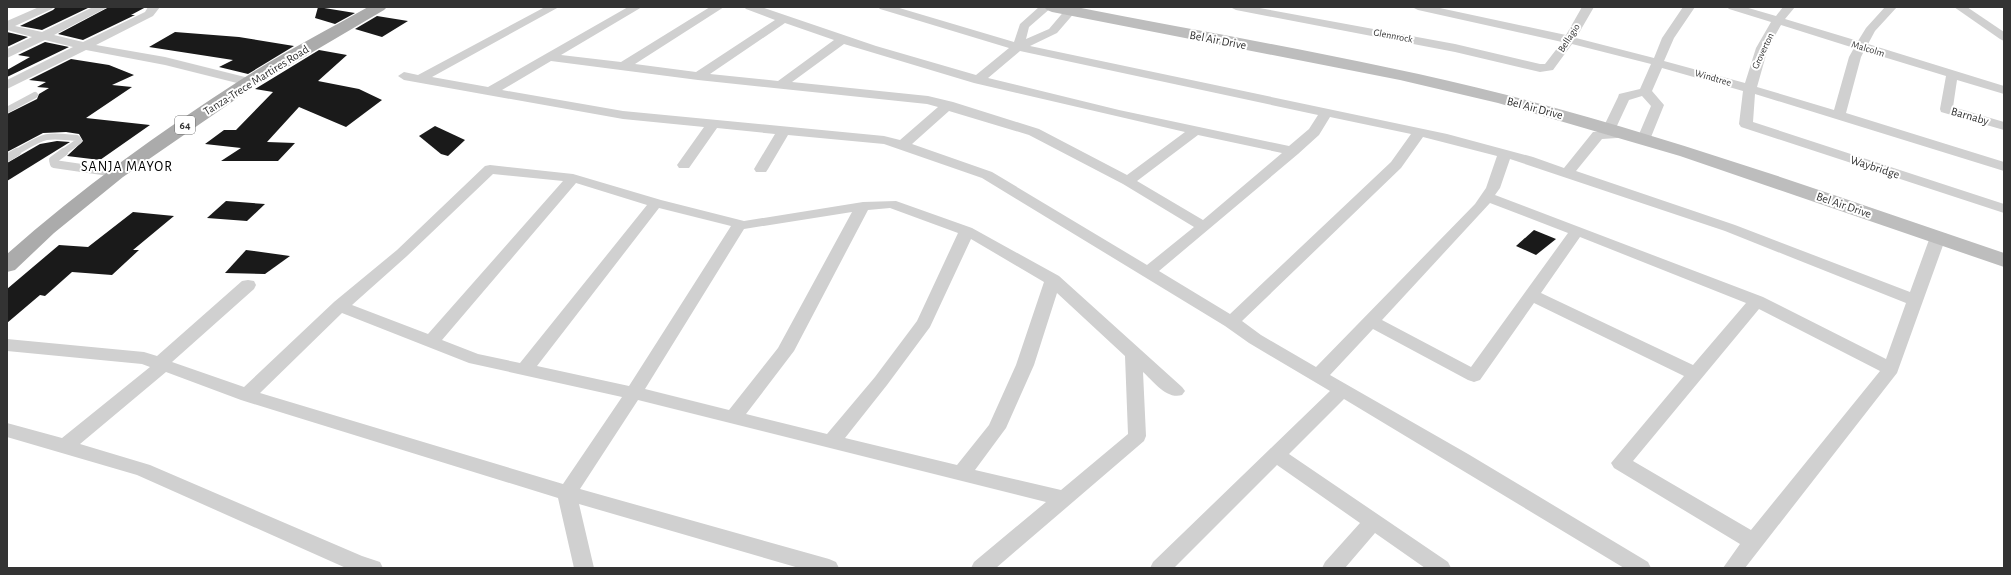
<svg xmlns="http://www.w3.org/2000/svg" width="2011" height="575" font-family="'Alegreya Sans',sans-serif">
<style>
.building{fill:#1a1a1a}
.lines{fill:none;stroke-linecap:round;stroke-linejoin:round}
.lane-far1{stroke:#d0d0d0;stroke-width:6}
.lane{stroke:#d0d0d0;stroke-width:8}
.street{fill:#d0d0d0;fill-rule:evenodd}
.secondary{fill:#bdbdbd;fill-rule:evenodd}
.primary{fill:#ababab;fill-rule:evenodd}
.labels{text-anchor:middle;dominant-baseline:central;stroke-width:4;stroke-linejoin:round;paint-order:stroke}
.far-street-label{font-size:10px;fill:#333;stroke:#fff}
.shield{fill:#fff;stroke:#707070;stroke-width:1}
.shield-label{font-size:11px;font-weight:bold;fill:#333}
.street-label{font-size:12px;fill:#333;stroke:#fff}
.quarter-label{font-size:14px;letter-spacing:1px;fill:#000;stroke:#fff}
</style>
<rect width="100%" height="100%" fill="#fff"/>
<g class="building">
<polygon points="56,7 90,7 42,30 20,26 53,10"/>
<polygon points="109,7 146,7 131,15 135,15 83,40 58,34"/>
<polygon points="318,7 355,13 335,24 315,18"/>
<polygon points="377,16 408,21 382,37 355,29"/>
<polygon points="7,32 28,37 7,47"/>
<polygon points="175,32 239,37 294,46 248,74 219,67 233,60 149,47"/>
<polygon points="45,42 69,47 7,77 7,70 30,57 18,55"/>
<polygon points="319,50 347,55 318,81 359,89 382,100 346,127 299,107 267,142 295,143 278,161 221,161 241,148 205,144 224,130 236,130 273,92 255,89"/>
<polygon points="71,59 109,65 134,75 112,85 132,87 86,118 150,125 100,160 67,156 83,141 79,134 66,132 43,133 7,152 7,114 37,99 39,94 49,88 37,87 46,82 29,80"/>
<polygon points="435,126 465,140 448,156 441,154 419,136"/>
<polygon points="57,141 70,142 7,181 7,163 40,144"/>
<polygon points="226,201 265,204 247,221 207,218"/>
<polygon points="133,212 174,216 133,250 139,250 112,275 72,272 45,296 40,295 7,323 7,289 59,245 88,247"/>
<polygon points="1534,230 1556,239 1536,255 1516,246"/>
<polygon points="246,250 290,256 265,274 225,273"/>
</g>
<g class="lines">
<g class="lane-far1">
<polyline points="7,110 35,95"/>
<path d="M15,153C44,136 43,134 77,138L79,141L62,153"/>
</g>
<g class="lane">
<polyline points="64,152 53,160 54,164 116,173"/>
<polyline points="7,158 17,152"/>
</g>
<g class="street">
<polygon points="39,7 54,7 52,9 15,26 42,32 93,7 108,7 54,35 83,42 145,12 148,7 160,7 153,16 96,45 165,57 253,79 255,82 249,86 165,65 86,50 7,89 7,80 73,47 45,40 7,58 7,49 32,37 7,30 7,21"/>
<path d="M545,7H559L432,77L488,87L628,7H642L561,55L621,62L710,7H724L635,64L696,72L775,20L746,9L744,7H761L876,46L976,75L1009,48L880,9L878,7H896L1014,42L1020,24L1039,7H1052L1029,27L1026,39L1049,29L1066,9L1070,8L1076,11L1057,33L1030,46L1447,134L1533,157L1564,168L1593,132L1605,131L1603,128L1618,97L1619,94L1640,89L1651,64L1572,44L1553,70L1540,72L1455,52L1236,10L1230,7H1254L1455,44L1540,64H1545L1562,42L1418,10L1412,7H1435L1566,35L1582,7H1594L1576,38L1654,58L1662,38L1683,7H1695L1674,38L1664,61L1745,83L1756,48L1771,22L1729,9L1727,7H1745L1776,16L1783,7H1795L1785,19L1858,41L1866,28L1885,7H1897L1875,31L1868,44L2004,86V94L1957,80L1953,107L2004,122V130L1941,112L1940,109L1946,76L1864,51L1861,57L1846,113L2004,162V171L1755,94L1753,122L2004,204V213L1741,127L1739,124L1743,91L1662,68L1652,91L1664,105L1649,142H1639L1637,139L1651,106L1642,96L1629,100L1615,130L1632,131L1634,134L1632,137L1602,139L1576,171L1735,225L1910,292L1930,237L1933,234H1943L1946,237L1897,373L1745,568H1723L1740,544L1614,468L1611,463L1684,376L1534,303L1480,380L1474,382L1468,380L1373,329L1330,375L1468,454L1648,562L1651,568H1624L1344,399L1289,454L1448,562L1451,568H1425L1375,533L1345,568H1322L1325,562L1360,523L1277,465L1174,568H1150L1153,562L1330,391L1249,343L1225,326L982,178L884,144L788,135L768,169L766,172H756L754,169L775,134L717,128L689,168H679L677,165L704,127L623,119L404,80L398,76L404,72L418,75ZM785,23L834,40L778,81L710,74ZM1781,25L1854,48L1849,57L1834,110L1757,87L1768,48ZM844,44L974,83L1185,132L1127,175L1039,129L953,102L928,96L792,82ZM1020,51L1318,115L1309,129L1289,146L1119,110L988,78ZM551,61L698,80L927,104L938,107L900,140L884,136L623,111L502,90ZM949,111L1029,135L1123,184L1194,227L1147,265L992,172L912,144ZM1330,117L1411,134L1391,162L1230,314L1159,271L1298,154L1319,135ZM1198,135L1282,153L1203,220L1137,181ZM1423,137L1497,156L1486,188L1475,204L1316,367L1261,335L1242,321L1401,168ZM1510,159L1725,231L1906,303L1886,359L1763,297L1495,195L1500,188ZM1490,203L1568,233L1471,367L1382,320ZM1580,237L1746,303L1693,365L1541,293ZM1759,309L1880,371L1751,530L1633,461Z"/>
<polygon points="1954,7 1967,7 2004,32 2004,41 2000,39"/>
<path d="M490,165L573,174L661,200L744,221L863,202L896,201L972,228L1059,276L1182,387L1185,391L1182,395C1167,400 1153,381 1143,372L1146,436L1144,441L996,568H971L974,562L1046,502L638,400L580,489L829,559L836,562L839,568H799L579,504L594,568H574L558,498L241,400L166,372L80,444L150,465L362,556L380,562L383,568H346L137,475L7,437V423L62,438L150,367L142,364L7,351V339L144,352L157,356L242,281L248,280L254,281L256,285L254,289L172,362L244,387L334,302L397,250L485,166ZM493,174L563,181L428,334L352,305L407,256ZM576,183L647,205L520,363L478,354L442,340ZM659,208L731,226L629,386L537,366ZM890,208L958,233L917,321L875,377L827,434L746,414L794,351L868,210ZM852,212L778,348L729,410L645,389L744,229ZM971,239L1044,282L1016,365L989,425L957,465L845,438L887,385L930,327ZM1057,293L1125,356L1128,434L1061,490L975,470L1006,428L1034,365ZM342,313L469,363L622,397L563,484L260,393Z"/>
</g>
<path class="secondary" d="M1044,7H1076C1219,35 1365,59 1507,95C1675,138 1839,197 2004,253V267L1680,156L1498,103L1400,80L1052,12L1047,10Z"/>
<path class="primary" d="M368,7H387L384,10L255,86L123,177L54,233L15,270L7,272V254C80,189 160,132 242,79C282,53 326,31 368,7Z"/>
</g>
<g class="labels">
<g class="far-street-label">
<text transform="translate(1393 36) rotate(11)">Glennrock</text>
<text transform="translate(1569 38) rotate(-57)">Bellagio</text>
<text transform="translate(1868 49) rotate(17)">Malcolm</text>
<text transform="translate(1763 51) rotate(-65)">Groverton</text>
<text transform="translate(1713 78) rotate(16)">Windtree</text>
</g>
<rect class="shield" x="175" y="116" width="20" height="18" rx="3"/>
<g class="shield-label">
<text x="185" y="125">64</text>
</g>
<g class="street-label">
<text transform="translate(1218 40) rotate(11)">Bel Air Drive</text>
<text transform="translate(256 80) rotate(-32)">Tanza-Trece Martires Road</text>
<text transform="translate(1535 108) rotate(15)">Bel Air Drive</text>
<text transform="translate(1970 116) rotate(16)">Barnaby</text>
<text transform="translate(1875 167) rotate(18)">Waybridge</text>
<text transform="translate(1844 205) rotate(19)">Bel Air Drive</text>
</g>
<g class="quarter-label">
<text x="127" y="167">SANJA MAYOR</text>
</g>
</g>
<rect width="2011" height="575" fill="none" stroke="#333333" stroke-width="16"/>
</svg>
